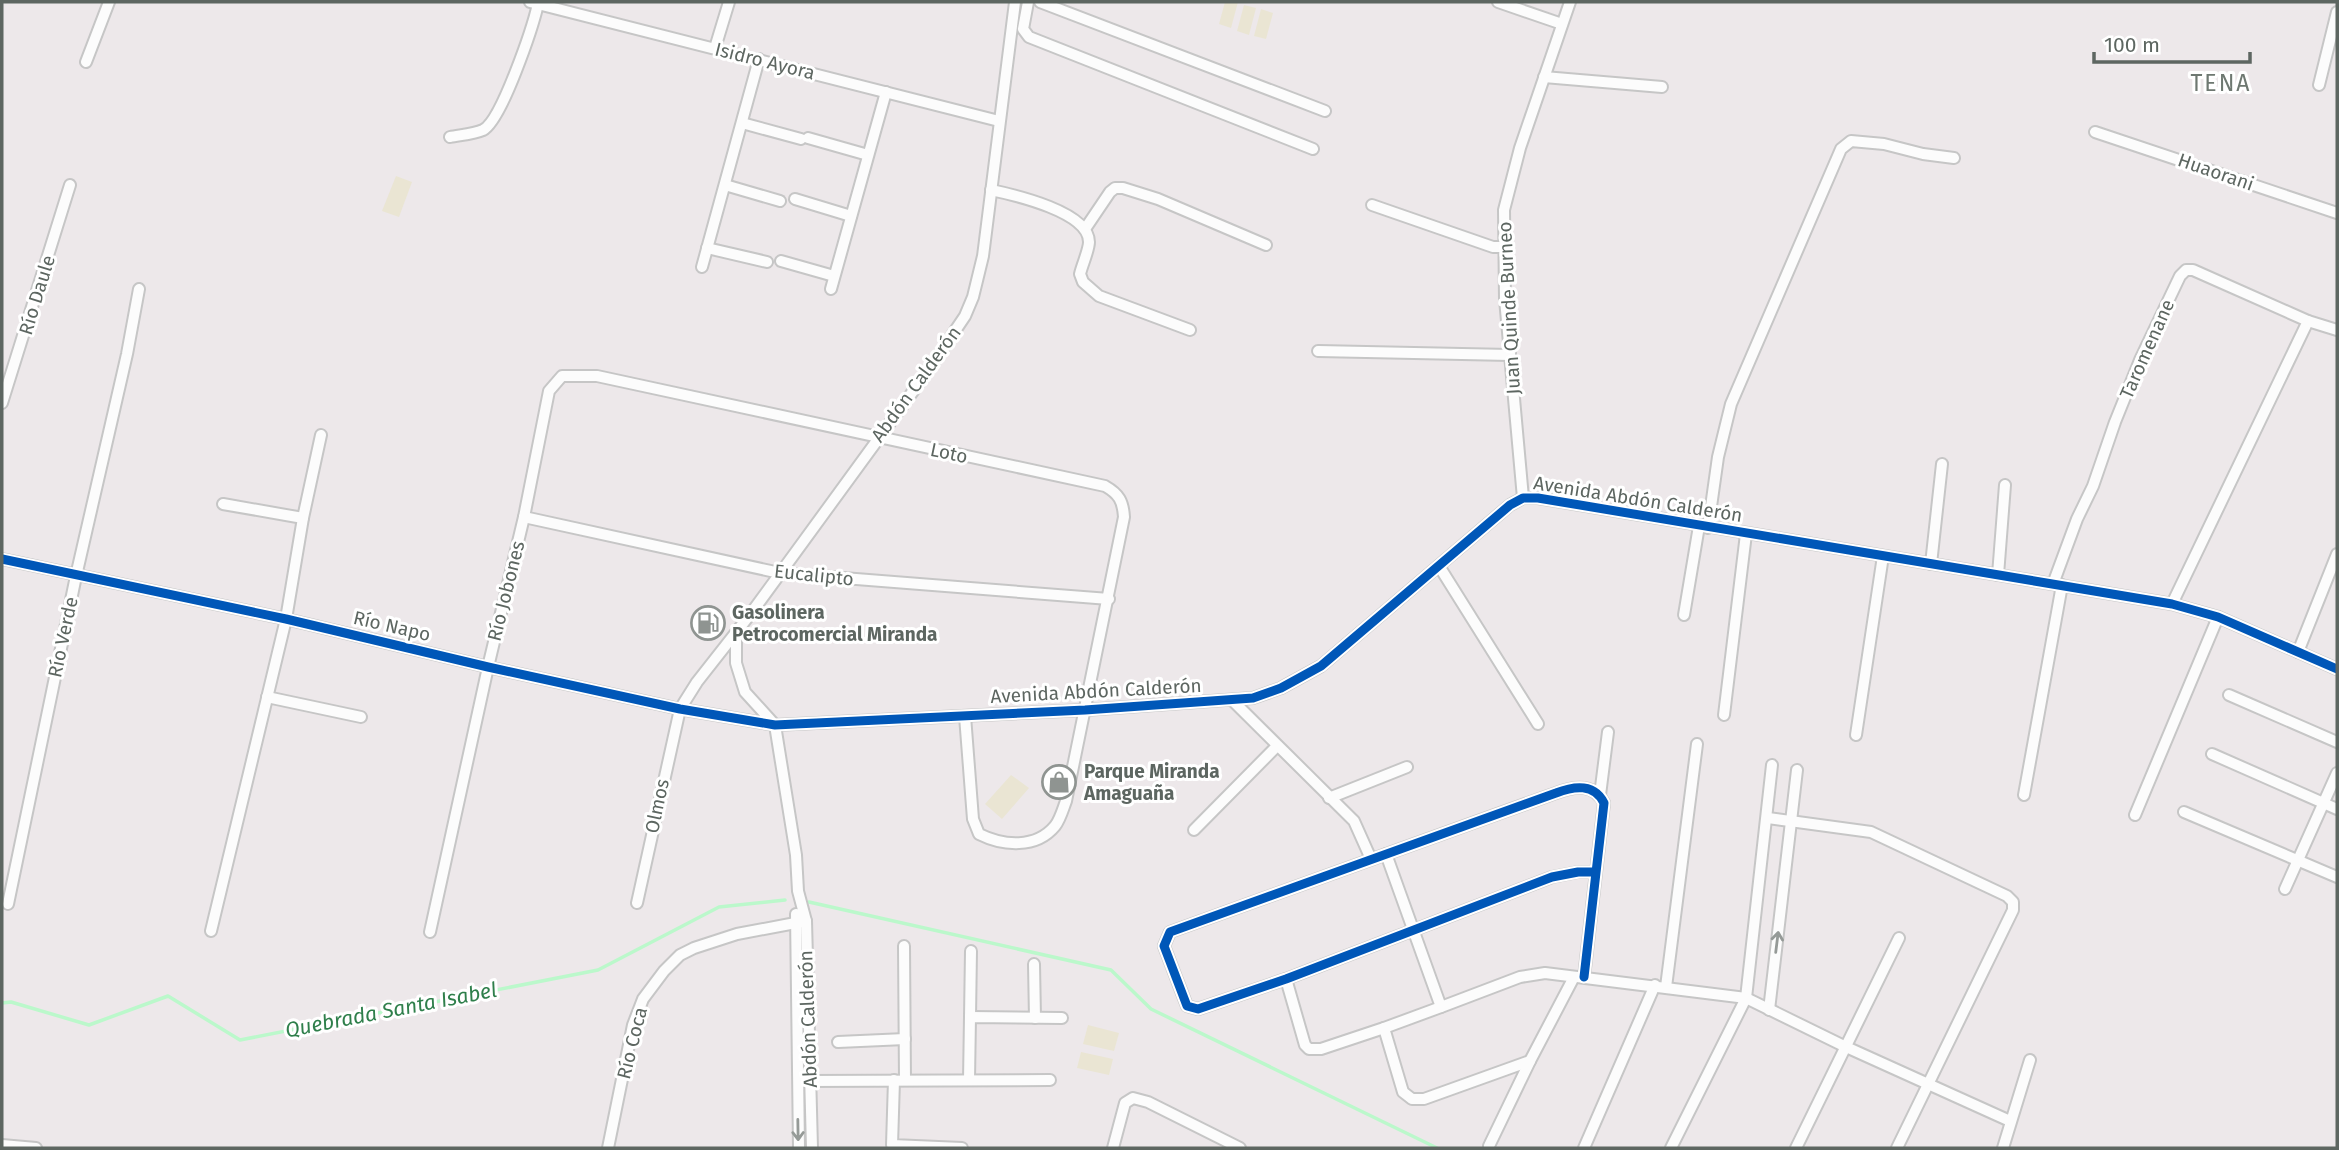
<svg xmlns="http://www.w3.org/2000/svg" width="2339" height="1150" font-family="'Fira Sans',sans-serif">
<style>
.green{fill:#eae5d3}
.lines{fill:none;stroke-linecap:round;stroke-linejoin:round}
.stream{stroke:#bbf8cb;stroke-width:3.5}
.minor-casing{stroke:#c6c6c6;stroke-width:14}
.minor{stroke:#fcfcfc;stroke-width:10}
.cycleway-casing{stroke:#fff;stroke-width:13}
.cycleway{stroke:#0057b8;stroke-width:9}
.oneway{stroke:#959a97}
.labels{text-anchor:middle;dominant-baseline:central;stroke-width:6;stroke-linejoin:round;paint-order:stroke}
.street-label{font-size:19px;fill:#5d6661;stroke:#fff}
.poi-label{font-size:19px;font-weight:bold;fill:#5d6661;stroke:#fff;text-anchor:start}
.water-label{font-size:21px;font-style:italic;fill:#2f7f4b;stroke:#fff}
.quarter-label{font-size:23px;letter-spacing:2px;fill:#6e7871;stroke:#fff}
</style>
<rect width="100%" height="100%" fill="#ede8ea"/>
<g class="green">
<polygon points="1225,2 1238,2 1231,28 1219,24"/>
<polygon points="1244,5 1256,8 1249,35 1237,31"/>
<polygon points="1261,9 1273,13 1266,39 1254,36"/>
<polygon points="396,176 412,182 399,217 382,211"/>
<polygon points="1011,775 1029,788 1002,819 985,804"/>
<polygon points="1088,1025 1119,1033 1114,1051 1083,1044"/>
<polygon points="1081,1052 1113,1059 1109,1075 1077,1068"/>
</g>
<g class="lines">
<g class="stream">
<polyline points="809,902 1111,970 1151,1009 1437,1148"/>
<polyline points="2,1003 11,1002 89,1025 168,996 240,1040 598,970 719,907 785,900"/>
</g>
<g class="minor-casing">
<g id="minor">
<polyline points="530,2 999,121"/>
<polyline points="1028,2 1023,29 1029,37 1313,149"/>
<polyline points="1040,2 1325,111"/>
<polyline points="1498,2 1562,24"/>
<polyline points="715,48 729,2"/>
<polyline points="86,62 109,2"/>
<polyline points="1544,77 1662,87"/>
<polyline points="2319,85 2337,12"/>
<polyline points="742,123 801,139"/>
<polyline points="2095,132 2337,213"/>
<path d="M450,137C460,135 474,134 483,130C502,120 533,26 538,4"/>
<polyline points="808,138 868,155"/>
<polyline points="725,185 780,201"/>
<path d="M991,190C1015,195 1089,212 1089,242C1089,250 1082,265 1080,274L1083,282L1099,296L1190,330"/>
<polyline points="795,199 851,216"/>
<polyline points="1372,205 1493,247 1504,247"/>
<polyline points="1085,229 1110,192 1115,188 1123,188 1158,199 1266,245"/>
<polyline points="707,248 767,262"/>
<polyline points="781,261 834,276"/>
<polyline points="702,267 759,59"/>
<polyline points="831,289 886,92"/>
<polyline points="1318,351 1510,355"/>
<polyline points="2,403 70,185"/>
<polyline points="1523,498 1505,299 1504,210 1520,148 1570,2"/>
<polyline points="223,504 303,518"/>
<polyline points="524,517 780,573 1109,599"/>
<polyline points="1708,528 1718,457 1731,404 1841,149 1851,141 1884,144 1923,154 1954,158"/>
<polyline points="2,559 286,619 488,667 680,709 775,725 1085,710 1253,698 1281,688 1321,666 1510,505 1523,498 1538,498 2172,604 2218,617 2337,669"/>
<polyline points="1931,564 1942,464"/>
<polyline points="1439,566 1538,724"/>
<polyline points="1998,575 2005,485"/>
<polyline points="2053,584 2077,519 2093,486 2115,422 2140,360 2180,276 2186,270 2193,270 2308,321 2337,330"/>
<polyline points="2172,604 2308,321"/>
<polyline points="1684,615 1699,526"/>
<polyline points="736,633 736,663 745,692 775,725"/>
<polyline points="2298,652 2337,554"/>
<polyline points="2229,695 2337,742"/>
<polyline points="267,697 361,717"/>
<polyline points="1232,700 1354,821 1371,859"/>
<polyline points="1724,715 1746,534"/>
<polyline points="775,725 796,855 798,891 806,921 812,1148"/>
<polyline points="1856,735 1883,556"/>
<polyline points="2212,754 2337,809"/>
<polyline points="1600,795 1608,732"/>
<polyline points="2024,795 2062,585"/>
<polyline points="1329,798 1407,767"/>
<polyline points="2184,812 2337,877"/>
<polyline points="2135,815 2218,617"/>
<polyline points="1768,818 1871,832 2007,896 2013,902 2013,910 1897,1148"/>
<polyline points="1194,830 1277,746"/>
<polyline points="1386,854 1441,1007 1384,1028 1403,1092 1412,1099 1424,1099 1530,1061"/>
<polyline points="2285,889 2337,773"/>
<polyline points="637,903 680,709 697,682 752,612 930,368 965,316 973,297 983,256 1015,2"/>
<polyline points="8,904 76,576 127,354 139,289"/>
<polyline points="796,914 799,1148"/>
<polyline points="211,931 286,619 303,518 321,435"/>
<path d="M430,932L488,667L524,517L549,391L562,376H597L1105,486C1119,494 1123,501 1124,517L1066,801C1063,809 1060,820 1055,826C1036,849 1003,846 979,834L973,819L965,716"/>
<polyline points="904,946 905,1080"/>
<polyline points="1034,964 1035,1018"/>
<path d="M1584,977L1604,803C1594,783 1574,786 1556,793L1170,932L1164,946L1187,1006L1198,1009L1286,979L1552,877L1578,872H1595"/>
<polyline points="1286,979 1305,1045 1309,1049 1321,1049 1384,1028"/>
<polyline points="1666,987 1697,744"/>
<polyline points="1441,1007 1520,977 1545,973 1746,998 1844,1046 2010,1121"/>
<polyline points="1769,1010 1797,770"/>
<polyline points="970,1017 971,951"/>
<polyline points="838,1042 905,1039"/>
<polyline points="894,1080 892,1145 962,1148"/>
<polyline points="969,1080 970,1017 1062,1018"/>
<polyline points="804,1081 1050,1080"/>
<polyline points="2,1145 36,1148"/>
<polyline points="1489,1146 1530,1061 1574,977"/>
<polyline points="608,1148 633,1025 643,999 664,971 680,955 694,948 737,934 806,921"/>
<polyline points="1113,1148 1125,1103 1133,1098 1148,1102 1240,1148"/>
<polyline points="1584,1148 1655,985"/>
<polyline points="1671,1148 1746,998 1772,765"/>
<polyline points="1796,1148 1899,938"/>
<polyline points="2003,1148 2030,1060"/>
</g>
</g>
<use href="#minor" class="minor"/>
<g class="cycleway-casing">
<g id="cycleway">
<polyline points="2,559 286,619 488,667 680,709 775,725 1085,710 1253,698 1281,688 1321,666 1510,505 1523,498 1538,498 2172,604 2218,617 2337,669"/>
<path d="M1584,977L1604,803C1594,783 1574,786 1556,793L1170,932L1164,946L1187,1006L1198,1009L1286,979L1552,877L1578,872H1595"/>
</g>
</g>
<use href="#cycleway" class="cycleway"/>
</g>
<defs><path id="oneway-shaft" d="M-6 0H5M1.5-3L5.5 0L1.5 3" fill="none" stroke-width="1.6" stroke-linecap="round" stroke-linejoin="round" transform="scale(1.75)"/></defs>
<g class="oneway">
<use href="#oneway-shaft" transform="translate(1777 942) rotate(-83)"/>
<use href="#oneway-shaft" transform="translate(798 1130) rotate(89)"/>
</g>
<defs>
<g id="fuel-ring" transform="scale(1.75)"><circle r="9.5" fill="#fff" stroke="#8f9491" stroke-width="1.5"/><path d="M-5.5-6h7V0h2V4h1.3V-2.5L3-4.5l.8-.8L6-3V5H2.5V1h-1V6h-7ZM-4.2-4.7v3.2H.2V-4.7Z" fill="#8f9491"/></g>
<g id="shop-ring" transform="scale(1.75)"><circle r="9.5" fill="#fff" stroke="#8f9491" stroke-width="1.5"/><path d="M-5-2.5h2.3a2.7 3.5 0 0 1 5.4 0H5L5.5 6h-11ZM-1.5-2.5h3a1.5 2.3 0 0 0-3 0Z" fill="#8f9491"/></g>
</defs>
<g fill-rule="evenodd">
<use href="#fuel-ring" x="708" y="623"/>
<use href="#shop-ring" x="1059" y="782"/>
</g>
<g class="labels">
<g class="street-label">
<text transform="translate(765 61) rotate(14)">Isidro Ayora</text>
<text transform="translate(2216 172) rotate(19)">Huaorani</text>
<text transform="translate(37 295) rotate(-73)">Río Daule</text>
<text transform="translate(1509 308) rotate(-93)">Juan Quinde Burneo</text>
<text transform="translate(2147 349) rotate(-66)">Taromenane</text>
<text transform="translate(916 384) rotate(-54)">Abdón Calderón</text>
<text transform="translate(949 453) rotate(12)">Loto</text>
<text transform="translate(1638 499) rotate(9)">Avenida Abdón Calderón</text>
<text transform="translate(814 575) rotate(6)">Eucalipto</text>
<text transform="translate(506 591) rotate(-76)">Río Jobones</text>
<text transform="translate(392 626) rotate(13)">Río Napo</text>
<text transform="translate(63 637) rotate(-78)">Río Verde</text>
<text transform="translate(1096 691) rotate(-3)">Avenida Abdón Calderón</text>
<text transform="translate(657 806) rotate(-78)">Olmos</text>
<text transform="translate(808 1019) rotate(-92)">Abdón Calderón</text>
<text transform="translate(632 1043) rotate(-76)">Río Coca</text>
</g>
<g class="poi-label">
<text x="732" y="612">Gasolinera<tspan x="732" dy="22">Petrocomercial Miranda</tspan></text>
<text x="1084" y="771">Parque Miranda<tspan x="1084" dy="22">Amaguaña</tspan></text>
</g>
<g class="water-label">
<text transform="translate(391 1010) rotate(-11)">Quebrada Santa Isabel</text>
</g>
<g class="quarter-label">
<text x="2221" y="83">TENA</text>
</g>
</g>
<rect width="2339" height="1150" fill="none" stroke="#5d6661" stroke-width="7"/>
<path d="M2094 52v10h156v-10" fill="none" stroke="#5d6661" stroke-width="3.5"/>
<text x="2104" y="52" font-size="21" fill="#5d6661" stroke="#ffffff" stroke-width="5" paint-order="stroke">100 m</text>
</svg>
